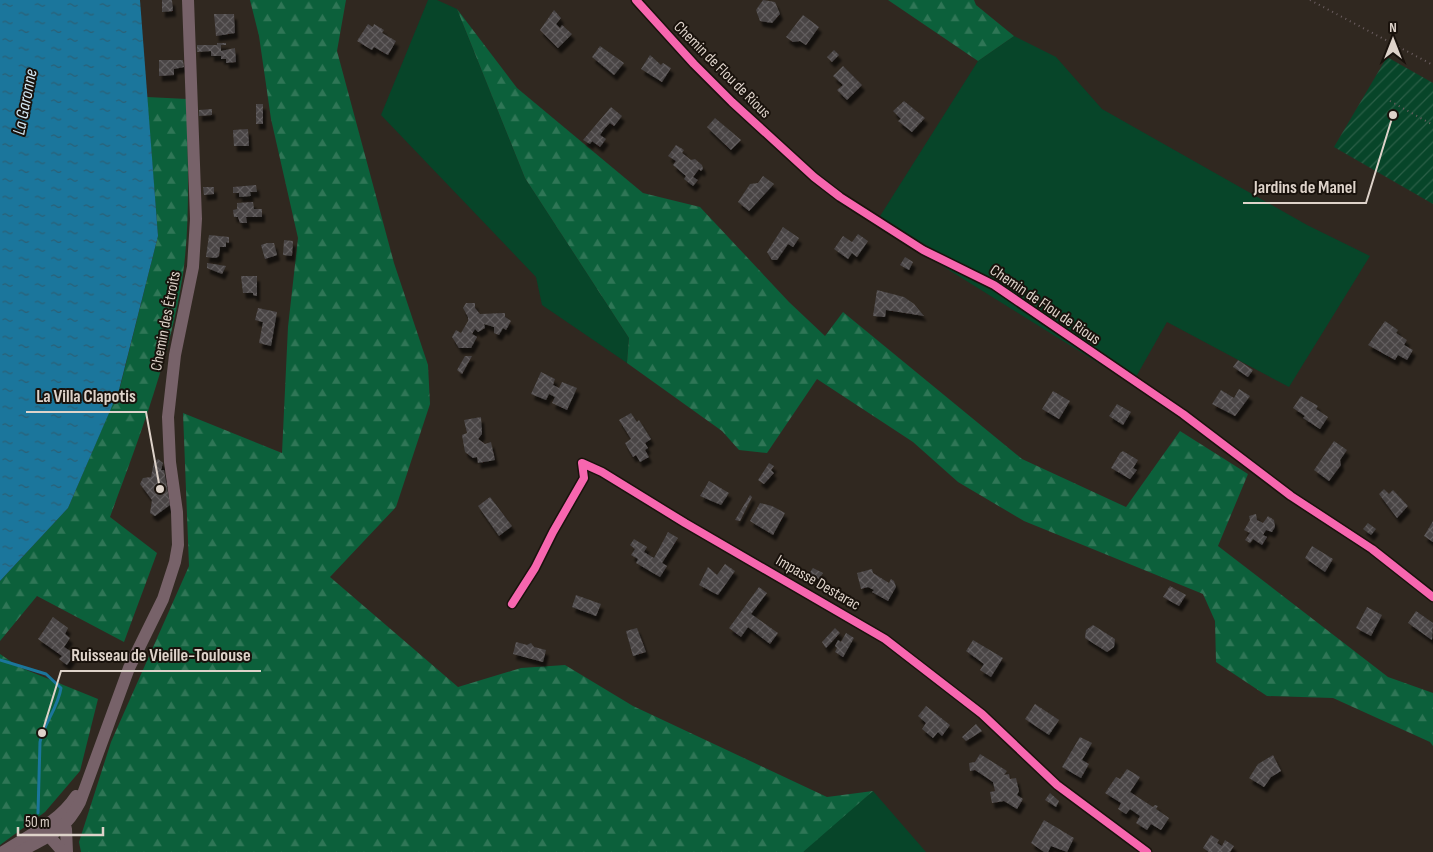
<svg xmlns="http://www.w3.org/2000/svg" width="1433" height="852" font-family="'Sofia Sans Condensed',sans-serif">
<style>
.grass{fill:#074529}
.forest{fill:url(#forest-firs)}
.garden{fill:url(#garden-furrows)}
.water{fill:url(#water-ripples)}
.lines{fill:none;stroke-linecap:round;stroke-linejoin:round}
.stream{stroke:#1b769c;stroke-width:3}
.building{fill:url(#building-cross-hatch);filter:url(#shadow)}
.path{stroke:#6c5f61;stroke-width:2;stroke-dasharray:1 4;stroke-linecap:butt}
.street{stroke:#69585e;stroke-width:9}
.secondary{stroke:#776269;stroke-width:12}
.cycleway-casing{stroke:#19120c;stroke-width:11}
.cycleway{stroke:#f766af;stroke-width:8}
.labels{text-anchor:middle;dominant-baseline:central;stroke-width:4;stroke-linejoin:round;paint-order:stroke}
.street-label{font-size:16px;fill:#ded3ca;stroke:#19120c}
.water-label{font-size:18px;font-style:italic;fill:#d1e6f2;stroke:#19120c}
.leader{fill:none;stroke:#ded3ca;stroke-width:2}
.callout-dot{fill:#ded3ca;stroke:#19120c;stroke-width:2}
.callout-label{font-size:18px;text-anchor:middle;font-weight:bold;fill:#ded3ca;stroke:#19120c;stroke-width:4;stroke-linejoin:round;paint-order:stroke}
</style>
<defs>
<pattern id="forest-firs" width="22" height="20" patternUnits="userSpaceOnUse" patternTransform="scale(1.25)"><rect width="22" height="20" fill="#0c603b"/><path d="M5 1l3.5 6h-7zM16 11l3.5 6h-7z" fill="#2f7656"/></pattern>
<pattern id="garden-furrows" width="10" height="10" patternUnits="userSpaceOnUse" patternTransform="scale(1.25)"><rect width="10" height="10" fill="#074529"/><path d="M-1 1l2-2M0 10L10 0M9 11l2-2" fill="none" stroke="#2b5f47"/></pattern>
<pattern id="water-ripples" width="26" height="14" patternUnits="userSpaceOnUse" patternTransform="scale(1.25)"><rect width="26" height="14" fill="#1b769c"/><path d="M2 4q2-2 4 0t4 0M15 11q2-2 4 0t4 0" fill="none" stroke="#2b6076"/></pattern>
<pattern id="building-cross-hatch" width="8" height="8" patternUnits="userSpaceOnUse" patternTransform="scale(1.25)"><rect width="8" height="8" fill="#484445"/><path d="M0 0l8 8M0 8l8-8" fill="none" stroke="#625e5e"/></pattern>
<filter id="shadow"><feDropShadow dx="3" dy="5.5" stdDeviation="1" flood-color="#0009"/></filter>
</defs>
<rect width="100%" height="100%" fill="#302820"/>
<g class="grass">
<polygon points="428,0 437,0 457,9 525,178 629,338 627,363 542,305 536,277 381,115"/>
<polygon points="1014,36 1056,57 1102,109 1307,225 1370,256 1289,387 1167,322 1132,384 875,224 978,61"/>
<polygon points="873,791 926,852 803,852 802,851"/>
</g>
<g class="forest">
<polygon points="250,0 346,0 337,51 394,263 428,365 430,404 396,507 330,577 458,687 521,668 565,665 633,706 827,797 873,791 803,852 81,852 79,842 111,742 189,566 183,413 282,453 288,327 298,238 271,119 259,36"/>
<polygon points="888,0 974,0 976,5 1014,36 978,61"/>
<polygon points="457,9 517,88 643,193 700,207 789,302 825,336 843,312 1022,459 1126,507 1180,431 1248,474 1218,546 1388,677 1433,693 1433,746 1430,742 1333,698 1267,696 1216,662 1215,621 1203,594 1024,521 958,482 913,442 817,379 767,453 739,450 722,431 627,363 629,338 525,178"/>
<path d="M147,97L187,99C187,156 191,216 183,274C170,358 139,438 110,517L157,553L124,642L37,596L0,641V581L68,508L120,387L158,236Z"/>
<polygon points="0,654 19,667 98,699 80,771 45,812 0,845"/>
</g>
<polygon class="garden" points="1387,57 1433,83 1433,204 1334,147"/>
<polygon class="water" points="0,0 140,0 158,236 119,390 68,508 0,581"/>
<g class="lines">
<path class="stream" d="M0,660L46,674L61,688C58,708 44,723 40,742L38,813"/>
</g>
<g class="building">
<polygon points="162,0 172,0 173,11 162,12"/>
<polygon points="763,0 775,2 780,14 772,23 760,21 756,10"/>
<polygon points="554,10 561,18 556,24 560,28 562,25 572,34 558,48 540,30"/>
<polygon points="214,14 234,14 235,33 216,36"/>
<polygon points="803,15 819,27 806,45 800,41 793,42 786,37"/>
<polygon points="368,24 373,27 374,24 384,30 382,33 396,41 388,55 374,47 372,50 357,41"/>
<polygon points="217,43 226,43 226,45 221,45 221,51 235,48 236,62 226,63 226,59 221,59 221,56 211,56 211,51 197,52 197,45 217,45"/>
<polygon points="600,46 624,63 614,75 592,57"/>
<polygon points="834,50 839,55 832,62 827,57"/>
<polygon points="650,55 661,65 663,63 671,68 662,82 641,69"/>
<polygon points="159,60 183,60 184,67 174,69 174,75 159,76"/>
<polygon points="843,66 862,85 847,100 837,90 843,85 833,76"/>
<polygon points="904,101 925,118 912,132 898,121 901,119 893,111"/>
<rect x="256" y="104" width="7" height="20"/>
<polygon points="611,107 622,116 614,126 610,123 605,128 600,135 606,139 600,147 592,141 590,144 583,140"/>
<polygon points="212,109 212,115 199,116 199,110"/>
<polygon points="715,118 741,140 731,150 707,127"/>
<polygon points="248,129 249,146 234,146 233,130"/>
<polygon points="676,145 684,150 682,153 691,160 695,159 702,165 703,169 701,171 699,169 693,177 698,180 693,186 684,179 686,176 673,165 676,161 668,156"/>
<polygon points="763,176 774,184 749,211 738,202 750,184 758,183"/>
<polygon points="256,185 257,192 250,192 251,196 239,197 239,193 233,193 233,187"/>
<polygon points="203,187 214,187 214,194 204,195"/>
<polygon points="253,202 254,209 262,209 262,217 246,217 247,223 240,223 238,217 234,217 233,210 237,209 237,203"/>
<polygon points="783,227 799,238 793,247 788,244 777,260 772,260 767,252"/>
<polygon points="858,234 868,241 857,257 852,253 848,259 834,249 843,236 852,242"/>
<polygon points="209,235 229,237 229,243 226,242 226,247 220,247 219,256 216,258 206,257"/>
<polygon points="284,240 293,241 292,256 283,255"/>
<polygon points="267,243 274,243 277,255 265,259 261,245"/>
<polygon points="905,257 913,262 909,270 900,265"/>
<polygon points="207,263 226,266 222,274 207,268"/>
<polygon points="241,276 257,276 257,296 253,295 253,293 243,293"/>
<polygon points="877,290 904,297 914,304 924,316 886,310 885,317 873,316"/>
<polygon points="466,303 475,303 475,308 480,314 505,313 505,317 511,321 506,330 503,328 499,335 494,333 494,327 484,324 485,328 478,332 475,329 472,334 477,337 471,348 459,348 452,337 456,330 461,333 468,321 468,317 463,308"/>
<polygon points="258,308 277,312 271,346 259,343 263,322 255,320"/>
<polygon points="1385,321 1398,330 1396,333 1407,340 1404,345 1413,350 1407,360 1398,355 1395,360 1368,345"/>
<polygon points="465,356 472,356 462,374 457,370"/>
<polygon points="1238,360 1253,370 1248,377 1233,367"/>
<polygon points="541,372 555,379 553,385 559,388 562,382 577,388 567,410 552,403 555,397 549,394 546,400 531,394"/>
<polygon points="1239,389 1250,396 1235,416 1212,404 1221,390 1234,398"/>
<polygon points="1053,391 1070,401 1059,419 1042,409"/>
<polygon points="1301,396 1318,406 1316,409 1328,417 1320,429 1303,418 1305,416 1293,408"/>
<polygon points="1117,404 1131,412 1123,425 1109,416"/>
<polygon points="631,413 637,422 639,420 651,439 645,443 648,448 645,450 649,457 640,462 636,455 633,457 625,443 631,439 619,420"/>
<polygon points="481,417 482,434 478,439 485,444 491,442 495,460 478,463 477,457 473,458 465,452 462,435 467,433 464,420"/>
<polygon points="1334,441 1347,450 1340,460 1341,465 1329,481 1314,470"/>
<polygon points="1123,451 1138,460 1133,468 1137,470 1130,479 1111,468 1120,453"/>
<polygon points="158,459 163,463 161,470 164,470 170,505 155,516 150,513 152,500 140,484 143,478 151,477 154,462"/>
<polygon points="769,463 774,466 771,470 774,473 764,484 758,480"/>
<polygon points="709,481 729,493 721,505 700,496"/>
<polygon points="1384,489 1389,494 1393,490 1408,506 1397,518 1379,494"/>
<polygon points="750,495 752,497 740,521 735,520"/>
<polygon points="490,497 512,526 499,536 478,506"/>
<polygon points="760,503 772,506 785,513 773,535 750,521"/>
<polygon points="1256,514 1257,520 1263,523 1268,516 1274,520 1275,527 1272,532 1266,530 1263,535 1267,537 1262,545 1253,539 1250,543 1245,540 1250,533 1244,530 1250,520 1249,516"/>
<polygon points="1433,521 1433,542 1424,536"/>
<polygon points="1368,523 1376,529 1371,535 1363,529"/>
<polygon points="668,532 678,538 662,563 667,566 660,577 636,563 638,559 631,555 635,549 630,545 634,539 647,547 644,552 654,558"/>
<polygon points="1312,546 1333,559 1325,572 1305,558"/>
<polygon points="725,564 735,571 718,595 699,585 708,567 717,575"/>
<polygon points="813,568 823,573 819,579 809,574"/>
<polygon points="872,569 873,573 889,583 891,579 894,581 896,587 888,601 872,592 874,590 868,587 861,589 857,573"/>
<polygon points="1170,586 1186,595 1179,606 1163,597"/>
<polygon points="759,587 767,593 751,614 778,633 770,644 748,627 741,637 729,628"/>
<polygon points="576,595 601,604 596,616 572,607"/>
<polygon points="1367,607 1382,615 1371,636 1356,628"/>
<polygon points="1416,611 1433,623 1432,640 1408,623"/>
<polygon points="53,617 68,628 65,634 70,638 64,647 75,654 67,665 59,659 62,656 38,639"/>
<polygon points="1093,625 1115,639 1114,647 1107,652 1085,638 1086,630"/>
<polygon points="637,628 646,652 633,656 626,631"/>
<polygon points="835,628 840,633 826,648 822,642"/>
<polygon points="846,633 854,638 843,657 835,652 837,648 835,646 838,640 841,642"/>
<polygon points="973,640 1003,658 991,677 980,670 984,664 966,651"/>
<polygon points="516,642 527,645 531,643 534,647 546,650 543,662 513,654"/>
<polygon points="1035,704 1059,720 1049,735 1025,719"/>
<polygon points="926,706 950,725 942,736 938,732 933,738 922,729 926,723 918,716"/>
<polygon points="976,724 982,731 966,741 962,737"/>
<polygon points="1080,737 1092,743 1082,760 1089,764 1081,778 1062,767"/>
<polygon points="980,754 1007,771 1004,775 1009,774 1010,779 1016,778 1019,791 1017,795 1023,799 1017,809 1004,801 992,803 990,792 995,791 993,782 975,770 970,771 969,763 975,762"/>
<polygon points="1273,755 1281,771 1271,777 1264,787 1249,778 1258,764"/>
<polygon points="1127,769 1140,777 1130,792 1153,807 1155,805 1158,806 1156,809 1169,818 1161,830 1151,824 1147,830 1136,823 1140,816 1130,809 1126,814 1118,809 1121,803 1105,793 1116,777 1120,779"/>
<polygon points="1050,793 1059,801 1056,807 1045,800"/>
<polygon points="1044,820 1074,838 1067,852 1051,846 1048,852 1044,852 1031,843"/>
<polygon points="1211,835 1219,840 1217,843 1222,846 1225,840 1234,846 1230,852 1209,852 1203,848"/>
</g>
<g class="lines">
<g class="path">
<polyline points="1310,0 1433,65"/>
<polyline points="1390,101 1433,125"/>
</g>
<g class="street">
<polyline points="636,0 694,64 732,102 814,177 840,197 923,250 994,285 1183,414 1291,496 1372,549 1433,597"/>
<polyline points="512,604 535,568 553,532 584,478 582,463 602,472 685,523 885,639 982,714 1057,785 1147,852"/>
</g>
<g class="secondary">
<polyline points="57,824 66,829 67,852"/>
<polyline points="51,827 49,836 63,852"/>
<path d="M3,852C29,835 58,823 76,796"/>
<path d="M20,852C47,836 64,833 80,802L129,668L163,599L175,562L178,545L177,512L170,462L168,417L175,355L193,267L196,219L188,0"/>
</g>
<g class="cycleway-casing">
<g id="cycleway">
<polyline points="636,0 694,64 732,102 814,177 840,197 923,250 994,285 1183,414 1291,496 1372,549 1433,597"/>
<polyline points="512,604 535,568 553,532 584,478 582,463 602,472 685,523 885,639 982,714 1057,785 1147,852"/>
</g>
</g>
<use href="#cycleway" class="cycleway"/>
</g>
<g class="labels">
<g class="street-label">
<text transform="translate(722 70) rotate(45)">Chemin de Flou de Rious</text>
<text transform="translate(1045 305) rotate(34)">Chemin de Flou de Rious</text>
<text transform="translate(166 321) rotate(-79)">Chemin des Étroits</text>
<text transform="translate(818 583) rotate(30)">Impasse Destarac</text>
</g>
<g class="water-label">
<text transform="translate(25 102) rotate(-79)">La Garonne</text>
</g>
</g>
<path class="leader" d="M1393 115L1366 203H1243M160 489L146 412H26M42 733L61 671H261"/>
<g class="callout-dot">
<circle cx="1393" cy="115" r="5"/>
<circle cx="160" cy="489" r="5"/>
<circle cx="42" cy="733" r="5"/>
</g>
<g class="callout-label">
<text x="1305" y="193">Jardins de Manel</text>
<text x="86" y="402">La Villa Clapotis</text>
<text x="161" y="661">Ruisseau de Vieille-Toulouse</text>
</g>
<g transform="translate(1393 40)" stroke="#19120c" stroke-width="4" paint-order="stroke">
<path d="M0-4L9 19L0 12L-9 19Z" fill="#ded3ca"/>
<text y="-8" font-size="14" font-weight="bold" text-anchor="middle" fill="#ded3ca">N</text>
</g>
<path d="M18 827v8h85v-8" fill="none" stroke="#ded3ca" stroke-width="2.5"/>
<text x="25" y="827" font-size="15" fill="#ded3ca" stroke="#19120c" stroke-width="4" paint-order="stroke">50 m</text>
</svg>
